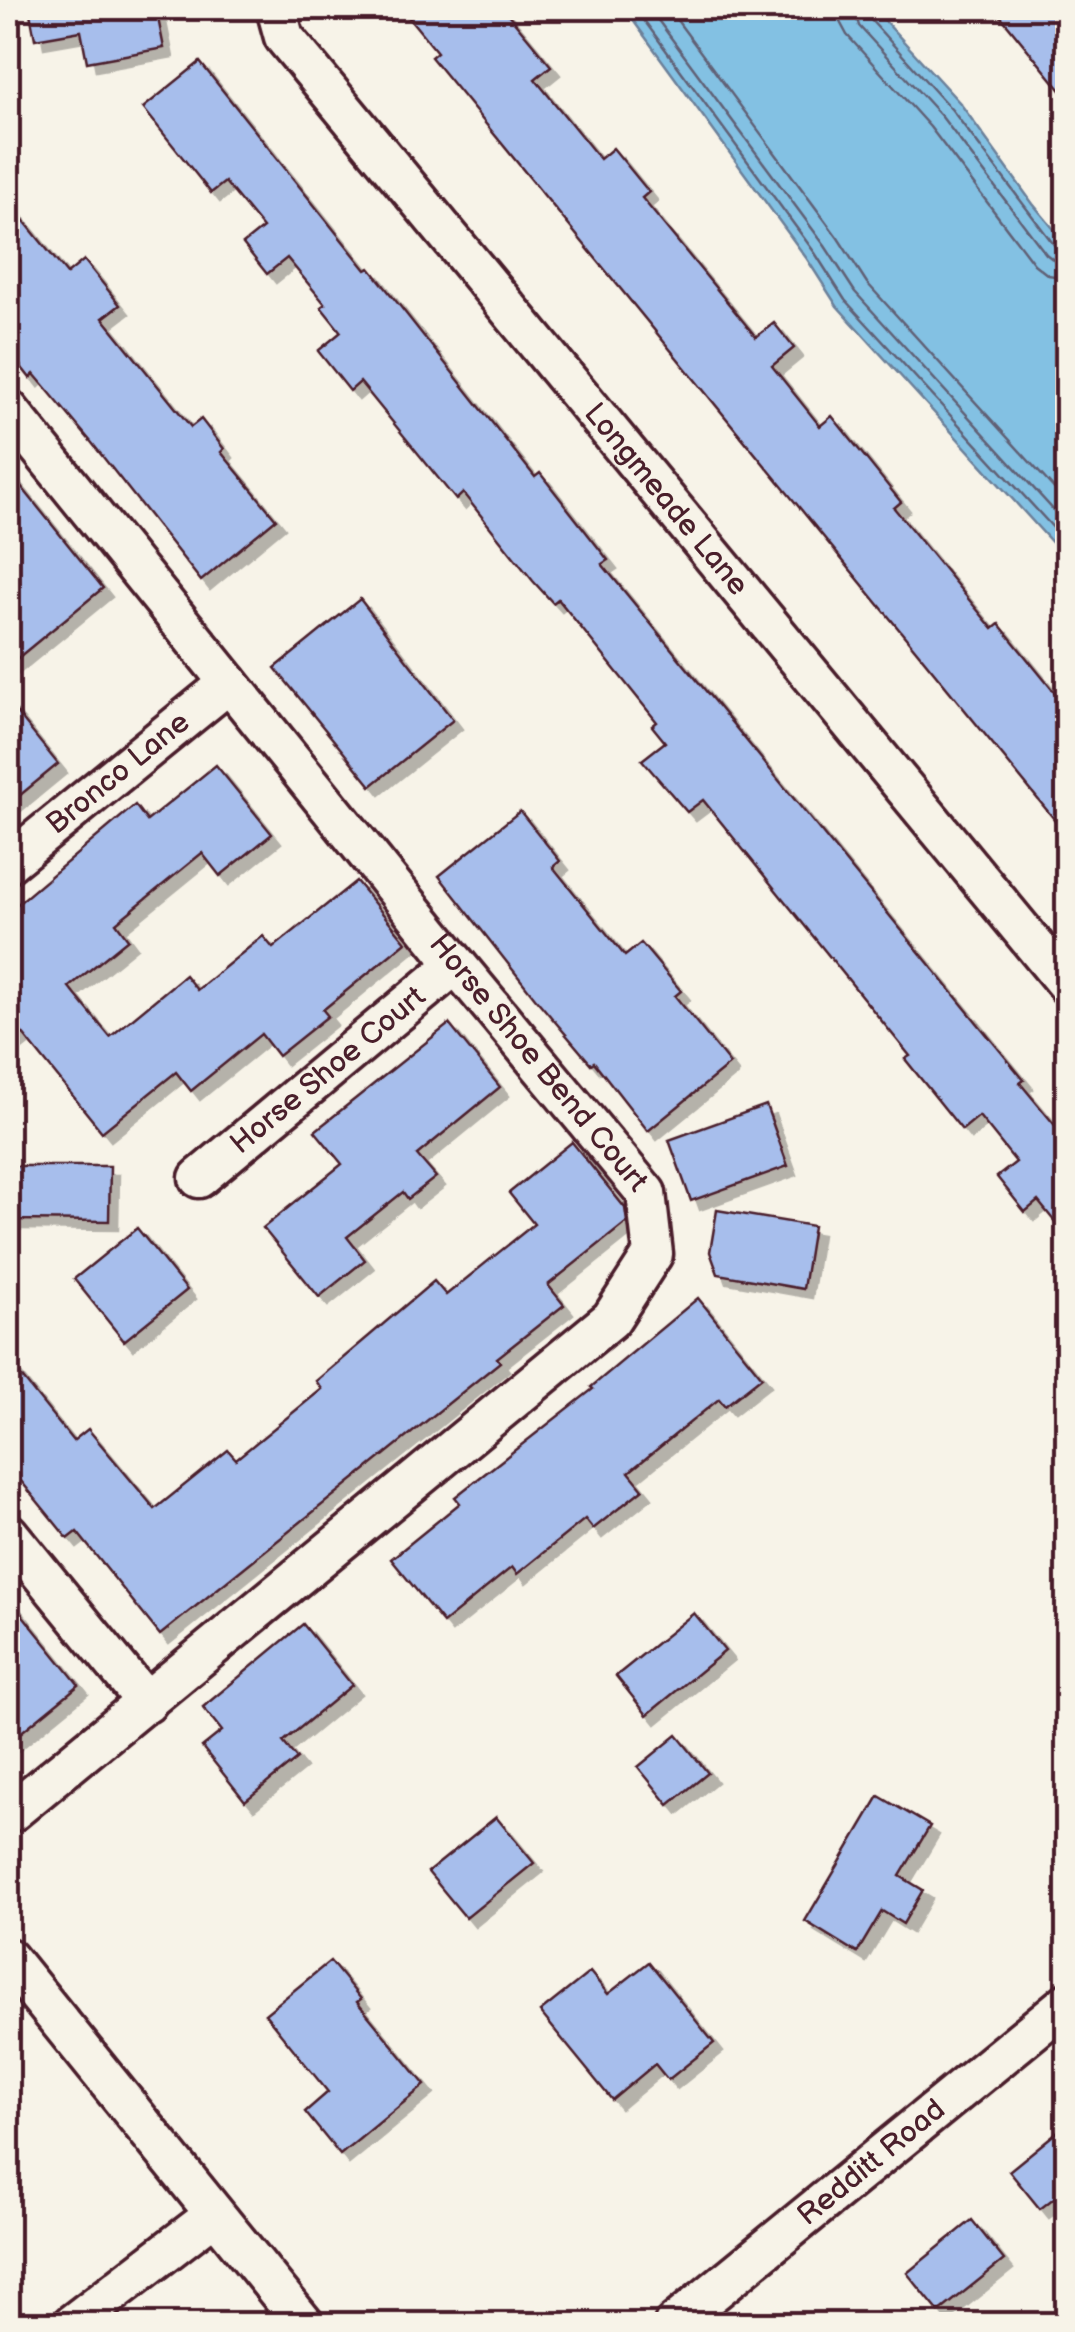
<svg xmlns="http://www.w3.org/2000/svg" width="1075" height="2332" font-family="'Balsamiq Sans',sans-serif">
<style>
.water{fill:#83c1e3;stroke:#6c8099;stroke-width:2.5}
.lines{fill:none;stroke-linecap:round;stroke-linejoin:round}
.shore{stroke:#616075;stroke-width:2.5}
.building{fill:#a7beec;stroke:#4a1f2b;stroke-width:2.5;filter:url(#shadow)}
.minor-casing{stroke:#4a1f2b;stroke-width:45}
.minor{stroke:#f7f3e8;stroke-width:38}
.labels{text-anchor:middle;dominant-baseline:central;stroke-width:8;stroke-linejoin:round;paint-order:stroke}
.street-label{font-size:30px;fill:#4a1f2b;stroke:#f7f3e8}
</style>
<defs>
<filter id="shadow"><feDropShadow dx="9" dy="9" stdDeviation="0" flood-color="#0004"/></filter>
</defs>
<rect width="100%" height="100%" fill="#f7f3e8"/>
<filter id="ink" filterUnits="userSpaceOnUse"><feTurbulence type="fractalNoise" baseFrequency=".01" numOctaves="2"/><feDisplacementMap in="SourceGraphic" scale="20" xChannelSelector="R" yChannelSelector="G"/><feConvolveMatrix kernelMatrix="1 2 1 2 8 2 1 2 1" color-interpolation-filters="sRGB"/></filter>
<g filter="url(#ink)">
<polygon class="water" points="624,8 873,8 960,103 1033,204 1067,245 1067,559 837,306 807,259"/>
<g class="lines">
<g class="shore">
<polyline points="635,8 815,253 845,300 1068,544"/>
<polyline points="649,8 825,246 855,292 1068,526"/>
<polyline points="668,8 838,238 867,283 1068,504"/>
<polyline points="838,8 840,22 847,35 930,127 1034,264 1048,275 1068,278"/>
<polyline points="854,8 859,26 942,117 1046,254 1055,261 1068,263"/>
<polyline points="866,8 869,18 952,110 1055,246 1068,251"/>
</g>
</g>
<g class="building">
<polygon points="29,8 156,8 164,48 87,62 81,31 35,39"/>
<polygon points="401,8 503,8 551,66 535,79 600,159 613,148 649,192 642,198 756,337 774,323 794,348 772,366 820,426 832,416 901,502 894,508 993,629 999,624 1068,709 1068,836 431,57 437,52"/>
<polygon points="994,8 1068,8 1068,99"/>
<polygon points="200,62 366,270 370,268 535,477 540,473 608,560 602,564 1024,1080 1020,1083 1068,1141 1068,1238 1038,1201 1025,1212 997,1177 1016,1162 979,1116 962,1130 905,1059 910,1056 703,800 687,812 642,760 665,742 652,726 657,722 558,599 553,603 533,581 463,493 456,500 360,382 350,391 318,351 341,332 321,307 325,304 287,258 267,274 243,244 263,228 225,182 211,193 143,108"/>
<polygon points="8,201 67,274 84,260 120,305 103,318 191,427 201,419 224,449 221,452 276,519 201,581 92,443 34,374 30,378 8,350"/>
<polygon points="8,470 103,588 8,666"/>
<polygon points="360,599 453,720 371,786 275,668"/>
<polygon points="8,702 58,764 8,805"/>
<polygon points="216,765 272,834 220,876 202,853 116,923 128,939 69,987 110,1037 185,975 197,990 263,936 273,948 356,881 406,942 323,1010 328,1016 278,1056 261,1034 191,1091 176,1072 102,1132 22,1033 8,1044 8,912 135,805 147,821"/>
<polygon points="520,811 560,861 553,867 625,956 641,943 681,991 675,996 730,1064 648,1131 594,1062 591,1064 535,998 439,876"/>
<polygon points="449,1024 500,1087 417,1155 436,1177 408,1199 403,1192 347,1237 365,1260 319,1297 263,1228 342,1164 315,1131"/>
<polygon points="766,1105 788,1166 691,1201 669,1140"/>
<polygon points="572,1142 625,1208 627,1222 548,1285 564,1305 497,1358 500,1362 160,1635 77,1532 68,1539 8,1465 8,1360 73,1441 88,1429 155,1509 228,1450 236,1459 322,1389 316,1381 434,1281 446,1295 534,1224 509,1193"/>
<polygon points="8,1166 110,1166 109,1221 8,1220"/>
<polygon points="717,1210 813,1226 803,1289 718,1274 710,1252"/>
<polygon points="137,1228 187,1290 124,1341 74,1279"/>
<polygon points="698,1298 762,1377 725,1406 719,1399 629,1472 643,1489 593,1529 585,1519 517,1574 512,1567 443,1623 391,1559 460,1503 455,1497 593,1389 591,1387"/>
<polygon points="8,1597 79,1685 8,1743"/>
<polygon points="694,1613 725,1651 647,1715 616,1676"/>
<polygon points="303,1624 352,1685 283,1742 297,1759 245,1801 202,1747 222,1731 203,1707"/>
<polygon points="677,1735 708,1773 669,1805 638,1767"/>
<polygon points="879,1796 930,1826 900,1876 923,1890 903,1924 882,1911 857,1953 805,1921"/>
<polygon points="496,1817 534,1863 466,1918 428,1872"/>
<polygon points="330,1961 361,1999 357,2002 425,2085 340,2155 305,2112 328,2092 265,2014"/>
<polygon points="649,1962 714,2043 668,2080 655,2064 612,2100 540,2012 590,1972 608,1994"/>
<polygon points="1068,2123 1068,2187 1040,2209 1009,2171"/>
<polygon points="972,2220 1004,2260 939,2312 907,2273"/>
</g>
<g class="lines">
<g class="minor-casing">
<g id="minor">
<path id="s1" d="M276,8L284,37L1068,986"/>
<path id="s2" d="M8,409L456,964L646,1193L653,1254L611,1319L13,1811"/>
<path id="s3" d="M8,863L229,683"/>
<path id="s4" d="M199,1178L456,964"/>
<polyline points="8,1533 147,1703"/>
<polyline points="8,1958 304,2324"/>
<polyline points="72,2324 214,2215"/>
<path id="s5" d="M674,2324L1068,2002"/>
</g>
</g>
<use href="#minor" class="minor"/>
</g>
</g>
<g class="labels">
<g class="street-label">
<text stroke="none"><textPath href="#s1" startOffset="630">Longmeade Lane</textPath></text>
<text stroke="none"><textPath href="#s3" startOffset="142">Bronco Lane</textPath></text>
<text stroke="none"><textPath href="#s2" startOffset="842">Horse Shoe Bend Court</textPath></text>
<text stroke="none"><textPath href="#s4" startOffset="168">Horse Shoe Court</textPath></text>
<text stroke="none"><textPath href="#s5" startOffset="255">Redditt Road</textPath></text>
</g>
</g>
<rect width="1075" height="2332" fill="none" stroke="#f7f3e8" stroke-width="40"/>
<rect x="20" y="20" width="1035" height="2292" fill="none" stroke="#4a1f2b" stroke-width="4" filter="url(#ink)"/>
</svg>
